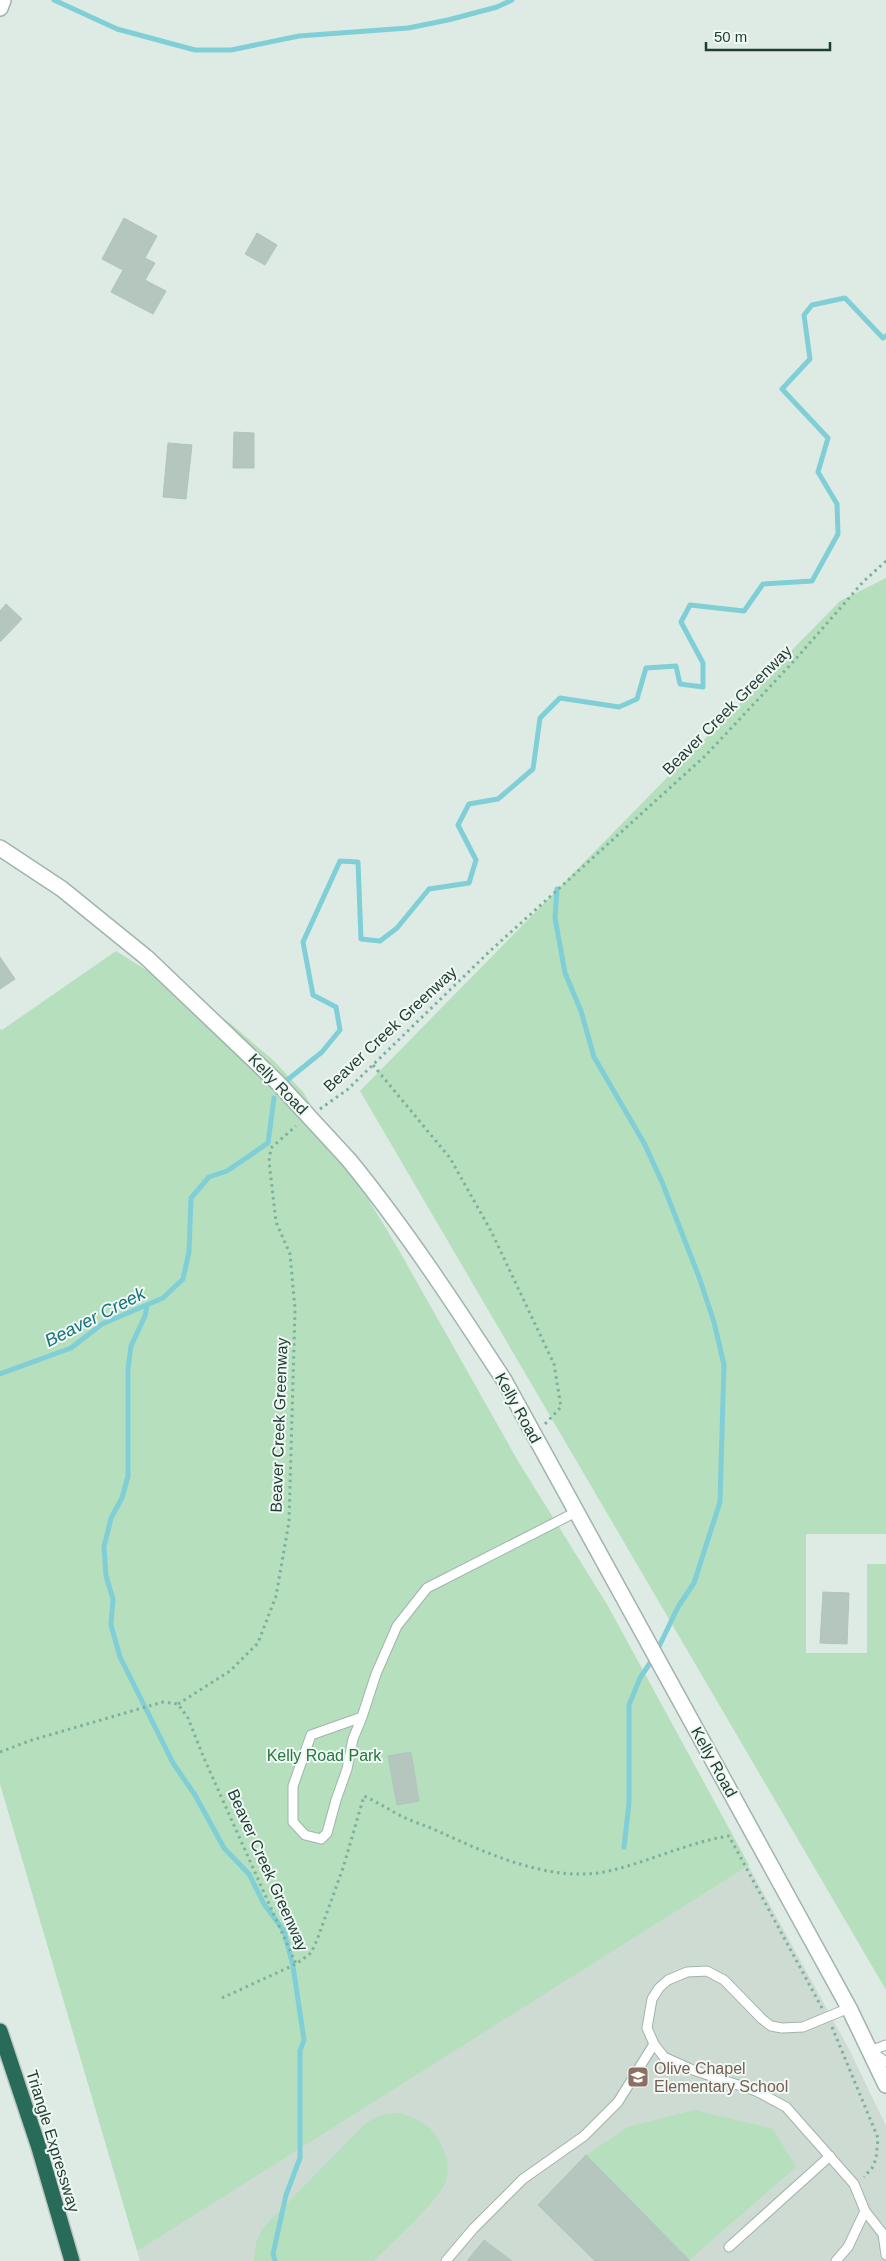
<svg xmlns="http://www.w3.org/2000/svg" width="886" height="2261" font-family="Arial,sans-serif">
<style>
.built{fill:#cddbd3}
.green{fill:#b5dfbd}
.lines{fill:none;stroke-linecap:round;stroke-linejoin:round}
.stream{stroke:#81cfd6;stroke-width:5}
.building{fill:#b4c6bd;stroke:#b0c5bb}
.service-casing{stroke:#a1b3ac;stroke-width:11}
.minor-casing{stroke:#a1b3ac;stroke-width:18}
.tertiary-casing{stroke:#a1b3ac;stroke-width:18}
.motorway-casing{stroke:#c0c8c6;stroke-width:18}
.path{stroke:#7cb29d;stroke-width:3;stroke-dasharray:2.5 4;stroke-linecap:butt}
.service{stroke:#fff;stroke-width:9}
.minor{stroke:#fff;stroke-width:15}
.tertiary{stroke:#fff;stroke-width:15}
.motorway{stroke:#286b58;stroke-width:15}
.tertiary-bridge-casing{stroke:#a1b3ac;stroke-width:18;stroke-linecap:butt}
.tertiary-bridge{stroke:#fff;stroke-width:15}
.labels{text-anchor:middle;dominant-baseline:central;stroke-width:4;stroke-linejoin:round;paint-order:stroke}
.street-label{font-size:16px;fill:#1e3c32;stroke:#eff8f3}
.park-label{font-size:16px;fill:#25763f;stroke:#eff8f3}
.education-label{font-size:16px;fill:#785e54;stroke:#eff8f3;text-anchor:start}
.water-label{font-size:18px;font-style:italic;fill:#14737d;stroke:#eff8f3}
</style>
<rect width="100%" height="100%" fill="#deebe5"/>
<polygon class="built" points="748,1865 850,2051 886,2126 886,2261 140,2261 137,2251 157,2237"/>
<g class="green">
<polygon points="886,578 886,1534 806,1534 806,1653 867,1653 867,1564 886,1564 886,1990 360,1091 840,601"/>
<polygon points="116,951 230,1023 274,1061 303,1092 396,1245 518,1461 608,1606 749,1865 137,2251 0,1784 0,1029 2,1030"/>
<polygon points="694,2110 773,2129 796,2167 689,2260 586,2155 628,2127"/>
<path d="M399,2113C418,2118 432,2126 441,2144C446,2155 450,2168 446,2181C437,2203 392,2242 374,2261H254L256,2243L262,2229L366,2123L381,2115Z"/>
</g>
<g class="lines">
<g class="stream">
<polyline points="54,0 117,29 195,50 231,50 299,36 408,28 448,20 497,7 512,0"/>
<polyline points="557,889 555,918 565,973 581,1011 594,1057 644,1143 662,1182 699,1277 714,1322 724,1365 720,1502 694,1583 678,1607 654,1657 640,1678 629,1705 629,1803 624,1847"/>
<polyline points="281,1085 322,1052 340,1030 336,1007 313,995 303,942 340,861 358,862 361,939 380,941 397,928 429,889 469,883 476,860 458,825 469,804 498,799 533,769 540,718 560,698 619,707 637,699 646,668 676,666 680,684 703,687 703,663 681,622 690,605 744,611 763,584 812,581 838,534 837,504 818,472 828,438 782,389 810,359 804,315 812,305 845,298 883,338 886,336"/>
<polyline points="147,1306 145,1316 131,1346 128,1369 128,1476 122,1498 111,1518 104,1547 106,1576 113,1599 111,1625 120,1657 173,1763 195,1795 224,1848 249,1874 264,1904 284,1931 293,1966 304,2040 300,2051 300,2158 286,2195 273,2254 275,2261"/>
<polyline points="0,1374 71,1348 102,1324 163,1298 183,1279 189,1252 191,1198 209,1177 227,1171 268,1143 274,1098"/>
</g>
</g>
<g class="building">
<polygon points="124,218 157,236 145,258 155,263 145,280 166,291 153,314 111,292 123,270 102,259"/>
<polygon points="257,233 277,245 265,265 245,254"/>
<polygon points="234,432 254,433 254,468 233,468"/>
<polygon points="168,443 192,445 186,499 163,497"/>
<polygon points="6,604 22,619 0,642 0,611"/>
<polygon points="0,957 15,979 0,989"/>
<polygon points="823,1592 849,1593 847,1644 820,1643"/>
<polygon points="411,1752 419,1801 397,1805 388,1756"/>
<polygon points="586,2155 690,2261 595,2261 538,2205"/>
<polygon points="484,2240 512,2261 467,2261"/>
</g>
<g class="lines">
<g class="service-casing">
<g id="service">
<polyline points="362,1717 353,1739 347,1769 336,1800 327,1833 321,1839 305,1835 293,1822 293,1786 311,1735 362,1717 376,1674 397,1626 427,1588 576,1512"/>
<polyline points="849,2008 803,2027 782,2028 771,2026 762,2019 724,1980 707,1971 687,1972 668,1980 659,1988 652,1999 647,2028 654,2044 664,2057 693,2070 756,2091 786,2107 854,2184 865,2211 883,2234 886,2255"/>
<polyline points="870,2051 886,2045"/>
<polyline points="872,2052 886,2062"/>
<polyline points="729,2247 830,2156"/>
<polyline points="446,2261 473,2229 523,2179 584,2136 618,2102 654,2044"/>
<polyline points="836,2261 848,2247 865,2211"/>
</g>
</g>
<g class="minor-casing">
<polyline id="minor" points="0,8 3,0"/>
</g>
<g class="tertiary-casing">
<g id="tertiary">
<polyline points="0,848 62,889 147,958"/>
<path d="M349,1160C406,1230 455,1305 504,1380L849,2008L886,2085"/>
</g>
</g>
<g class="motorway-casing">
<polyline id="motorway" points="0,2031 39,2148 72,2261"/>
</g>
<g class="path">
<polyline points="373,1065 450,1158 491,1231 554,1364 561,1407 545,1424"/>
<polyline points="320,1109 347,1090 490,951 705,756 794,661 863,582 886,561"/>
<polyline points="178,1704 230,1671 258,1643 276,1596 289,1522 295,1309 290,1254 276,1222 269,1161 271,1148 296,1126"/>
<path d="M0,1752L32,1740L163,1702L178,1704L188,1718L203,1756L296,1964L311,1953L317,1940L343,1868L364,1796C377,1802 388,1809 401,1816C413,1822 427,1826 440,1832C488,1854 550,1882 604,1872C647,1863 685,1843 729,1836L822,2008"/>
<polyline points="222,1998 296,1964"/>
<polyline points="832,2027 878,2138 876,2159 872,2168 864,2177"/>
</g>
<use href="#service" class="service"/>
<use href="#minor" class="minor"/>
<use href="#tertiary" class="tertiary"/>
<use href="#motorway" class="motorway"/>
<g class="tertiary-bridge-casing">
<polyline id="tertiary-bridge" points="147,958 278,1083 349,1160"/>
</g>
<use href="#tertiary-bridge" class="tertiary-bridge"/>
</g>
<defs>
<g id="school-square" transform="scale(1.125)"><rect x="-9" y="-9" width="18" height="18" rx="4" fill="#8d6e63" stroke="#eff8f3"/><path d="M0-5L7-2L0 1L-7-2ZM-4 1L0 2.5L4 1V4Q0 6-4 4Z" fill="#fff"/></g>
</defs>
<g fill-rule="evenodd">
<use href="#school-square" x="638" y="2077"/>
</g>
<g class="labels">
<g class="street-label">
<text transform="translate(727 710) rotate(-45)">Beaver Creek Greenway</text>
<text transform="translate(390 1029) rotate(-43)">Beaver Creek Greenway</text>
<text transform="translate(278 1084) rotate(46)">Kelly Road</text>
<text transform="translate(518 1408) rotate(61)">Kelly Road</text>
<text transform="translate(279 1425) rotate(-88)">Beaver Creek Greenway</text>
<text transform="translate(714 1762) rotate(61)">Kelly Road</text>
<text transform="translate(268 1870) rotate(66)">Beaver Creek Greenway</text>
<text transform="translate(53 2141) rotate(73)">Triangle Expressway</text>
</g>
<g class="park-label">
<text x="324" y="1755">Kelly Road Park</text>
</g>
<g class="education-label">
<text x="654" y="2068">Olive Chapel<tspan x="654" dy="18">Elementary School</tspan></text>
</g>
<g class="water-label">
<text transform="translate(95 1317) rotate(-27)">Beaver Creek</text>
</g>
</g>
<path d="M706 42v8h124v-8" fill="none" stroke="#1e3c32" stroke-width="2.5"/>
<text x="714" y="42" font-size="15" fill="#1e3c32" stroke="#eff8f3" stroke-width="4" paint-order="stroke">50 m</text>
</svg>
